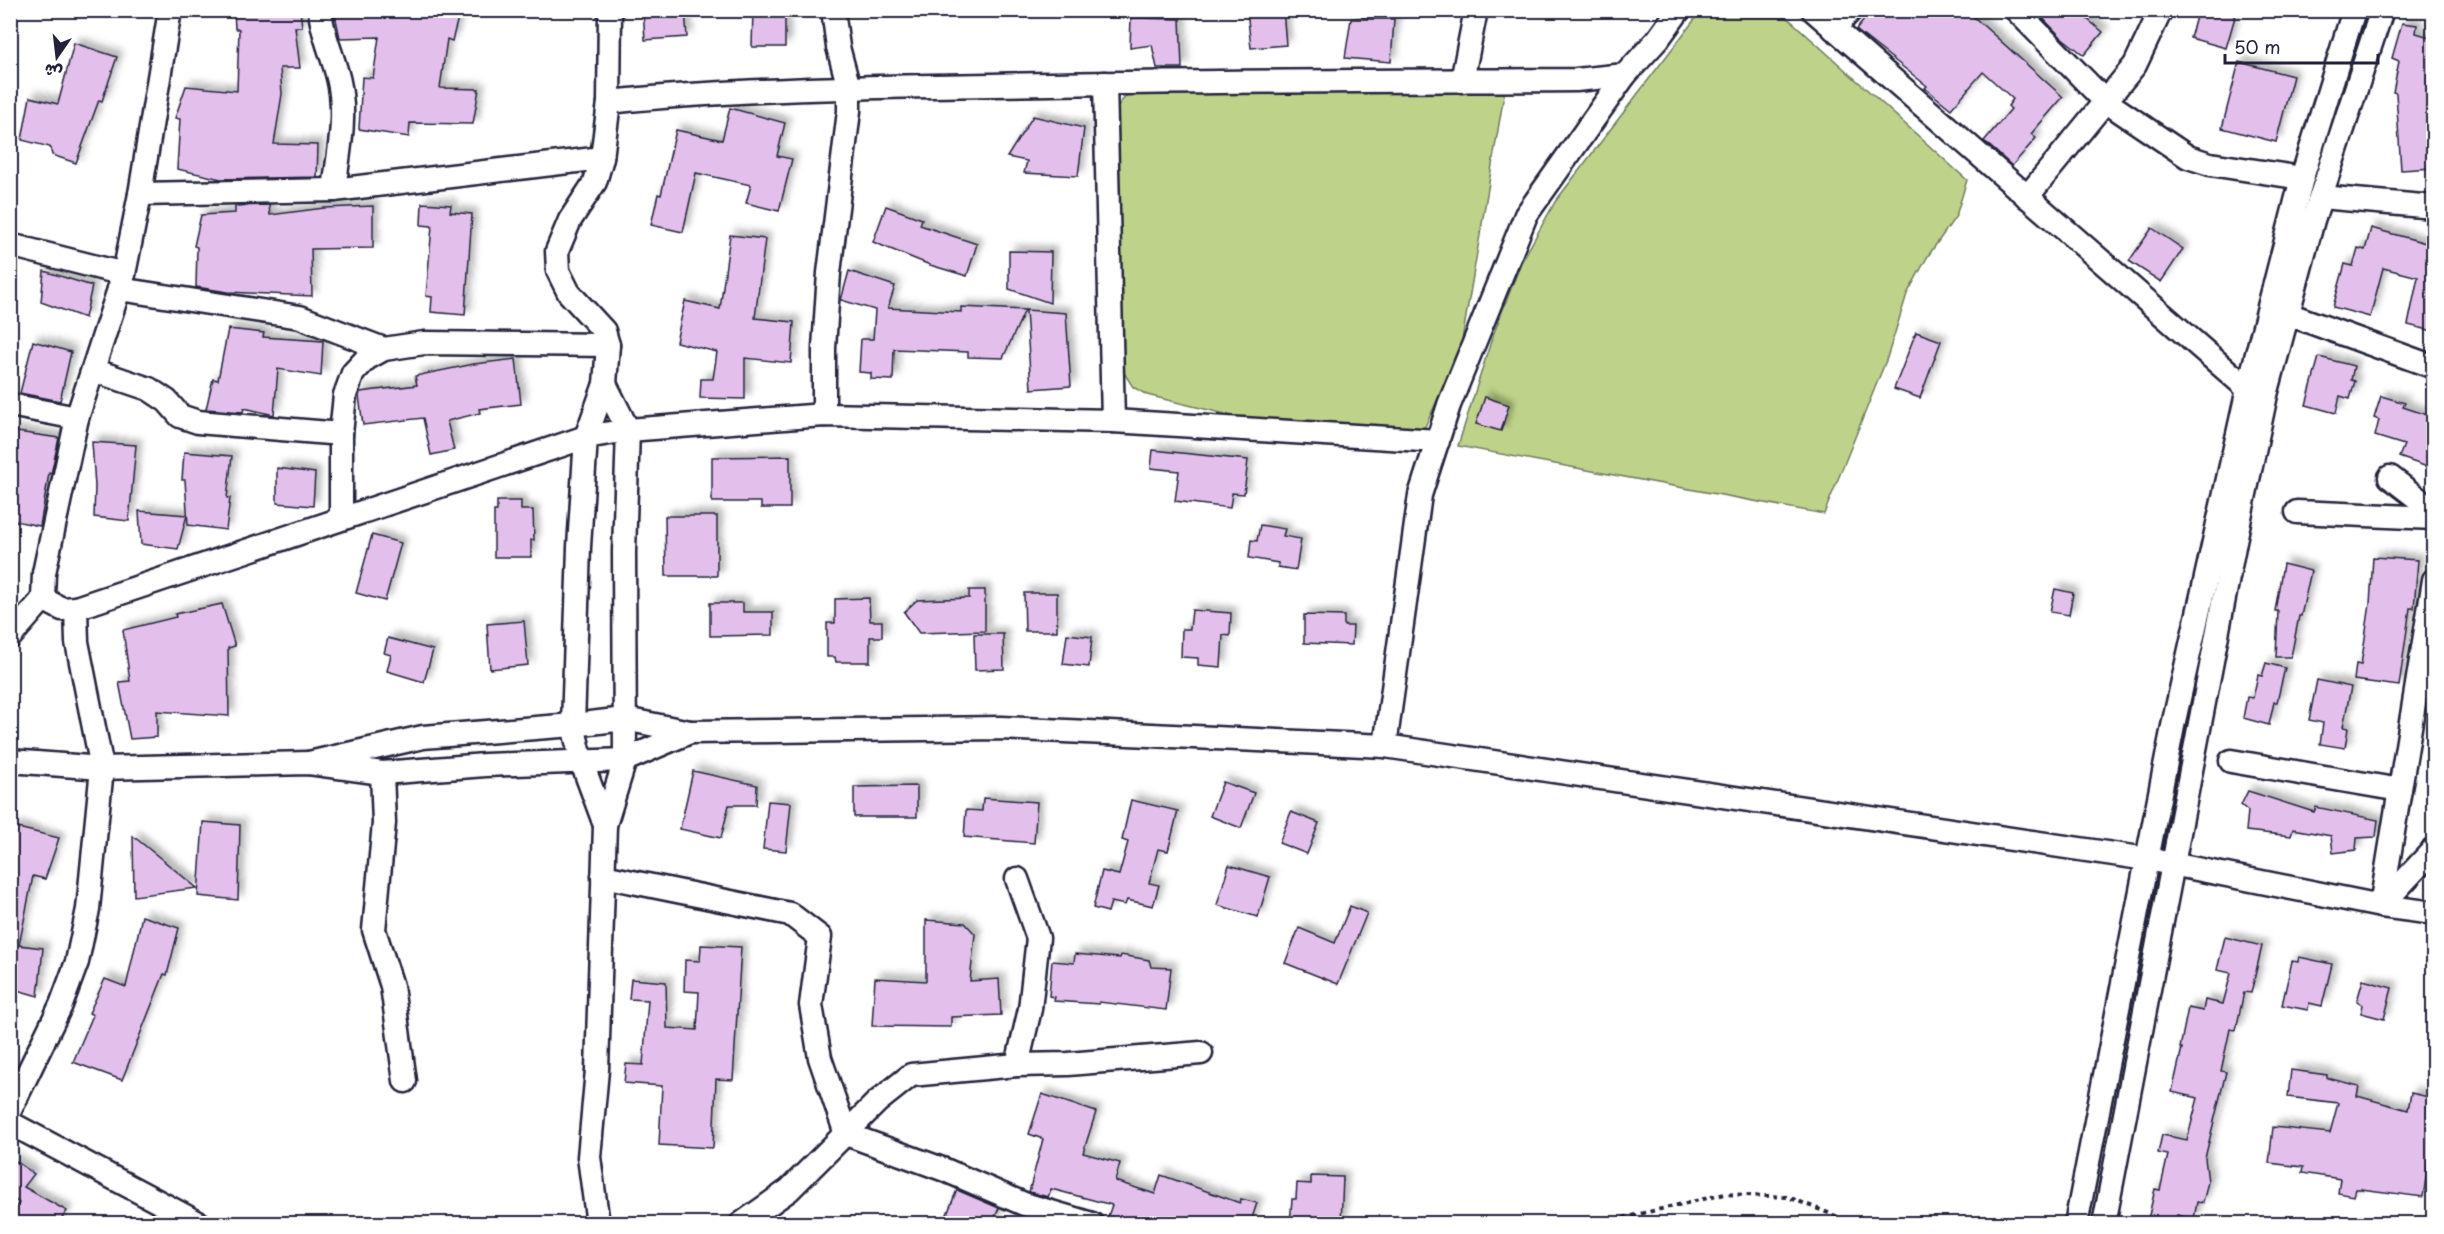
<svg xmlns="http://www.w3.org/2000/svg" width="2444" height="1234" font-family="'Playpen Sans','Playpen Sans Arabic',sans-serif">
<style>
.green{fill:#bed389;stroke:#707a62;stroke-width:1.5}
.building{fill:#e2c0eb;stroke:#22223b;stroke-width:1.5;filter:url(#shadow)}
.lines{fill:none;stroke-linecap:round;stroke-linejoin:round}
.street-casing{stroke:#22223b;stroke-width:27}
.path{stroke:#22223b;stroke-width:4;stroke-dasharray:4.5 4.5;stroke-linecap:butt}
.street{stroke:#fff;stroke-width:22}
</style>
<defs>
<filter id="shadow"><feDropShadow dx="5.5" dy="-5.5" stdDeviation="3" flood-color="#0004"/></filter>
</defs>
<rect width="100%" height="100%" fill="#fff"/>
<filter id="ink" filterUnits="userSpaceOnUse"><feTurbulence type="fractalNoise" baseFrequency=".0167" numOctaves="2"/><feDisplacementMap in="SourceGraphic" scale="12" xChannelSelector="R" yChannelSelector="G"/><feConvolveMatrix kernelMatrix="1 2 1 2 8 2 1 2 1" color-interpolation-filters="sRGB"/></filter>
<g filter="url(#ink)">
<g class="green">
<polygon points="1701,11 1780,11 1967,180 1956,216 1928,256 1907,294 1887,358 1824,514 1458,446 1492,338 1521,263 1555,202"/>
<polygon points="1505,89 1460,352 1422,433 1246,419 1147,395 1133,387 1119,365 1112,118 1120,103 1129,93"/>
</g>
<g class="building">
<polygon points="234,10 300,10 302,27 295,27 300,68 280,68 282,94 274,144 318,145 317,177 221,179 177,169 180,119 175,118 186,86 237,91 239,29 235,29"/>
<polygon points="334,10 460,10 452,41 447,39 440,88 479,89 473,124 410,123 409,137 359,129 362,77 373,78 379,37 340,38"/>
<polygon points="643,10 685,10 687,37 645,40"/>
<polygon points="753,10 785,10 785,47 752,47"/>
<polygon points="1247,10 1283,10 1286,45 1251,48"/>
<polygon points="1872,10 1966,10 2063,97 2031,134 2036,138 2012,166 1984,141 2011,109 2008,106 2013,99 1983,72 1951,109 1925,88 1927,86 1856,30"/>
<polygon points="2035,10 2076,10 2103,32 2084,55 2061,37"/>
<polygon points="2198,10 2237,10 2226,48 2190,38"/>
<polygon points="1131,18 1180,19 1182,68 1157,68 1152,45 1130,48"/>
<polygon points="1351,19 1394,19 1391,62 1345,58"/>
<polygon points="2402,23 2417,25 2416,33 2433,38 2433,168 2401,170 2396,93 2393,92 2399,61 2392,58"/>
<polygon points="74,43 117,57 102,101 99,100 76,163 52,155 50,147 22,140 30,97 58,104"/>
<polygon points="2239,62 2293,76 2276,142 2222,128"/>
<polygon points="730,108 785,123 777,156 792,159 779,211 746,203 751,185 696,173 683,232 651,225 658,194 661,195 676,130 722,140"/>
<polygon points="1033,116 1084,128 1078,176 1024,173 1027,161 1007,157"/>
<polygon points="422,203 451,205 450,212 472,214 465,315 431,312 432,297 426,296 432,226 421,225"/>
<polygon points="269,205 270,215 324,208 373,206 373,248 311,249 312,296 228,292 196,287 197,247 194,246 201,215 235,213 235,206"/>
<polygon points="886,206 922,219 920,225 977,244 967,276 930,265 873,242"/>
<polygon points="2152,228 2183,249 2161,282 2129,261"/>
<polygon points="2371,228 2426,243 2427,240 2433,241 2433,331 2408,325 2418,277 2383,268 2370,317 2333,307 2345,264 2353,266 2358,248 2365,250"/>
<polygon points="730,235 765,239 755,318 794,322 791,363 745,358 745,399 700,398 701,379 713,379 717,352 676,342 685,301 720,309"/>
<polygon points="1009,251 1051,252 1050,303 1009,289"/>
<polygon points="44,271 92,286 85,318 41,302"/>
<polygon points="849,271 895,286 888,308 961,312 961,307 1025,310 1003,358 968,357 968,352 894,349 893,380 871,379 871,373 859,372 861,339 873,339 875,310 841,300"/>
<polygon points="1026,310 1066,313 1071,386 1031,389"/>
<polygon points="228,329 264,333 263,337 323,341 321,376 278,369 274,415 244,408 243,412 206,409 213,379 218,380"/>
<polygon points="1916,332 1941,341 1920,398 1894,389"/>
<polygon points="33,341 71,352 60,401 20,393"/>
<polygon points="2319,357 2354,366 2351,380 2355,381 2350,399 2340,396 2336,413 2306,405"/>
<polygon points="516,359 521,404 479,409 480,413 447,421 454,450 431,455 423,418 363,425 359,396 360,392 417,385 415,376 474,364"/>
<polygon points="2381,396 2405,403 2403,407 2433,417 2433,469 2399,457 2404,445 2375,436 2379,420 2374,418"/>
<polygon points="1485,397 1509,405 1501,431 1476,424"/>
<polygon points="10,431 59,438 51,474 49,473 40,526 10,520"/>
<polygon points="92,442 136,445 129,521 94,517 95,486"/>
<polygon points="1153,450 1248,460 1244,494 1232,493 1230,508 1175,501 1179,471 1151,468"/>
<polygon points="184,452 232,456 227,498 230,498 226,530 188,525 185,480 182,480"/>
<polygon points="790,456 790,508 761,508 761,502 712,502 712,457"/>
<polygon points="277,468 315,473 313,506 277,503"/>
<polygon points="497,501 521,501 521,510 533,510 534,540 531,540 531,557 494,557 494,511 497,511"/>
<polygon points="139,511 187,515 178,549 141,544"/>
<polygon points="665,516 717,516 717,576 666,576"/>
<polygon points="1260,525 1285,529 1283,536 1301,539 1296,570 1278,567 1278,563 1249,558 1251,540 1257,541"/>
<polygon points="372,535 401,543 385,601 356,593"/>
<polygon points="2373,557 2418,560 2414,608 2410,608 2399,686 2354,680 2356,664 2361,665 2370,604"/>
<polygon points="2283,564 2311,571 2301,616 2299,616 2291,657 2276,657 2278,611 2275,611"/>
<polygon points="2055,589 2073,593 2069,615 2050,612"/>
<polygon points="969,590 985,590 985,631 919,633 904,612 917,600 969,598"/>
<polygon points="1024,593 1057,593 1057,631 1025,631"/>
<polygon points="869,598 870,621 882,621 882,637 870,637 870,662 836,662 835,657 827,657 827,623 835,623 835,599"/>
<polygon points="710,603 743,603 743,612 773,612 773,635 710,636"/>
<polygon points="222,604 235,646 228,648 229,716 157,711 157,737 130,739 119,682 130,681 123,630 176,617 175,614"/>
<polygon points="1192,610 1231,613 1230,636 1223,635 1221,667 1198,665 1198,658 1181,657 1182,629 1190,629"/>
<polygon points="1304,615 1344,616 1344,626 1353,626 1352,645 1304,643"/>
<polygon points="524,621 528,665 490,669 487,624"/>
<polygon points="974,634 1003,634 1004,669 975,670"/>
<polygon points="1067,634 1092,637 1089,667 1063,664"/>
<polygon points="388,638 433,650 424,682 387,671 391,655 384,653"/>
<polygon points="2266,663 2285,668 2277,702 2274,702 2269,725 2243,718 2247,697 2253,698 2258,675 2262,676"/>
<polygon points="2317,680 2351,687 2343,727 2348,728 2345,748 2320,744 2323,723 2309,720"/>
<polygon points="693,771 757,785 756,805 729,805 721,838 680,829"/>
<polygon points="1223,782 1254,793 1241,828 1210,816"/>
<polygon points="917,786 917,817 854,817 854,787"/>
<polygon points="2248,791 2314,812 2316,807 2378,820 2376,837 2357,838 2356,850 2333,853 2331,836 2293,829 2291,836 2246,831 2248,811 2241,805"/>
<polygon points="983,798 1037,802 1034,843 964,837 966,810 982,811"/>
<polygon points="1131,800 1178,811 1168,851 1158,849 1149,883 1159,885 1153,906 1127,900 1125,905 1111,902 1108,912 1093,908 1102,871 1119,875 1128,842 1122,840"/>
<polygon points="768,801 791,803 786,851 763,849"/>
<polygon points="1291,812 1319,823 1307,854 1279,843"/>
<polygon points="203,822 240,825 238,900 198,896"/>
<polygon points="14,827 59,838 45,879 33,876 19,945 43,948 38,996 10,988 10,844"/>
<polygon points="133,836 197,888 134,896"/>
<polygon points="1229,865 1270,877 1258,917 1217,905"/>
<polygon points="1350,906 1367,913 1338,984 1285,963 1299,928 1335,943"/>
<polygon points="142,916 179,928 167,975 164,974 122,1080 73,1062 93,1015 89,1013 105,979 126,987"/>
<polygon points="926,920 965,923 975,934 970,981 999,979 1001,1015 951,1017 951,1027 872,1026 875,978 926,981"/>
<polygon points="2225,937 2262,946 2251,993 2244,992 2236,1030 2230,1029 2221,1071 2226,1072 2205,1158 2208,1182 2203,1203 2197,1202 2194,1219 2177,1215 2176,1224 2147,1224 2155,1189 2160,1190 2168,1155 2158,1153 2162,1135 2187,1140 2198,1098 2172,1092 2182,1048 2180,1048 2188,1008 2203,1011 2205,1000 2223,1004 2231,973 2217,970"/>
<polygon points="701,945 741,947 733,1080 716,1079 713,1148 659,1145 662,1086 624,1083 626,1064 643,1065 648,1000 629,999 631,979 666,982 667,1028 697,1030 699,992 684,991 685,960 700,961"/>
<polygon points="1075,954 1120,958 1121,955 1149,960 1151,967 1171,968 1166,1010 1099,1002 1099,1004 1054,1001 1055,997 1049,996 1052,961 1074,963"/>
<polygon points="2299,957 2332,964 2322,1006 2309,1003 2308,1010 2282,1005 2292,961 2298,962"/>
<polygon points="2363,980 2392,988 2384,1019 2361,1013 2363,1005 2357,1001"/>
<polygon points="2291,1070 2327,1075 2327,1078 2359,1086 2357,1096 2408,1110 2411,1093 2433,1098 2433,1133 2423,1197 2361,1189 2356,1189 2354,1196 2338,1193 2340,1179 2302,1173 2303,1167 2269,1163 2273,1127 2330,1133 2338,1103 2288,1097"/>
<polygon points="1042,1094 1096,1112 1083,1153 1120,1163 1115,1181 1155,1194 1161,1175 1240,1203 1241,1199 1257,1203 1250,1224 1159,1224 1139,1216 1136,1224 1133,1224 1108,1216 1112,1205 1051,1189 1048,1197 1029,1192 1043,1139 1029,1134"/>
<polygon points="10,1157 34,1174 24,1187 67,1211 58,1224 10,1224 10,1214 19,1203 14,1199 10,1204"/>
<polygon points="1311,1176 1343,1177 1341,1224 1290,1224 1292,1199 1296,1199 1297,1183 1311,1184"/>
<polygon points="957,1190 999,1208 992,1224 943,1224"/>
</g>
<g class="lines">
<g class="street-casing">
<g id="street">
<polyline points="170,10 140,194 124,274 77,418 44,573 43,599 62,609 76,608 586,437 628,430 824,415 1113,421 1105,83"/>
<path d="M320,10C322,37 336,61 340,87C346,121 338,156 334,190"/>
<polyline points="1813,10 2248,389"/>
<polyline points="2016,10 2105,101 2188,157 2210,164 2302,178"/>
<polyline points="1834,29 1851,10"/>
<polyline points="1462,81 1476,10"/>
<path d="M609,102C736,89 864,87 992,85C1187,81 1381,81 1576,80L1625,75L1658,39L1679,10"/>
<polyline points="140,194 334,190 602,158"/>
<polyline points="2027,197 2135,65 2161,10"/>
<polyline points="2321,197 2434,207"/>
<polyline points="10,245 124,274"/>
<polyline points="119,289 300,317 384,349"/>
<polyline points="2288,314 2434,367"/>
<polyline points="93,370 149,389 167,401 180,416 198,422 341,434"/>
<polyline points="10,405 77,418"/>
<polyline points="824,415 824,348 829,273 849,111 849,88 838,47 833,10"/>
<polyline points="1113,421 1438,441"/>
<polyline points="2390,477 2434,511"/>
<polyline points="2297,512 2434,518"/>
<polyline points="341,518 341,434 345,395 353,373 366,359 384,349 424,343 608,345"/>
<polyline points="10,637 43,599"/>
<polyline points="1385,746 1420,495 1449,405 1526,215 1625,75"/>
<polyline points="10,761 102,768 309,763 382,773 485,765 625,760 690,732"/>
<polyline points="2231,761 2400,790"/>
<polyline points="309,763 423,737 573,725 625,719 690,732 1001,728 1385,746 2147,859 2381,906 2434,913"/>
<polyline points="382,773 384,823 374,930 392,986 405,1081"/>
<polyline points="605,825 582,763 573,725 579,547 586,437 605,384 608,345 604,331 569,293 558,271 557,251 570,220 595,182 602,158 609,102 610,10"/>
<polyline points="603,876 790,914 820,937 811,1005 820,1058 846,1134 945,1170 1024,1204 1092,1224"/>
<polyline points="2381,906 2434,580"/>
<polyline points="2381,906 2434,849"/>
<polyline points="1017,1065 1030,1009 1038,938 1017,879"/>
<polyline points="10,1110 61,1005 77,962 88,909 102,768 77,642 76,608"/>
<polyline points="10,1123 200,1224"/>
<polyline points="598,1224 589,1157 597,1070 605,825 625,760 624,552 628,430 605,384"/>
<polyline points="741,1224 789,1190 877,1102 911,1075 1017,1065 1068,1064 1201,1053"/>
<polyline points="2076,1224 2174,721 2248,389 2302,178 2354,10"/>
<polyline points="2104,1224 2235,541 2266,395 2313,220 2382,10"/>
</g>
</g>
<polyline class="path" points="1597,1224 1725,1194 1788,1197 1856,1224"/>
<use href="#street" class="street"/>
</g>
</g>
<rect width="2444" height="1234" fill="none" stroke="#fff" stroke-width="36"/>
<rect x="18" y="18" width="2408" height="1198" fill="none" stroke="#22223b" stroke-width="2" filter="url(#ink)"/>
<g transform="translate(57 57) rotate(194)" stroke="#ffffff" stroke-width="4.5" paint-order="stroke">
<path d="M0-4.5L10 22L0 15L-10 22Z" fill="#22223b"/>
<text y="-9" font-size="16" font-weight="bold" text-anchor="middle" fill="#22223b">ش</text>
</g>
<path d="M2225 54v9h153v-9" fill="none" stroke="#22223b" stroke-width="3"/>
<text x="2234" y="54" font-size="18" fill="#22223b" stroke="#ffffff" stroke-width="4.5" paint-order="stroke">50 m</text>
</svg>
